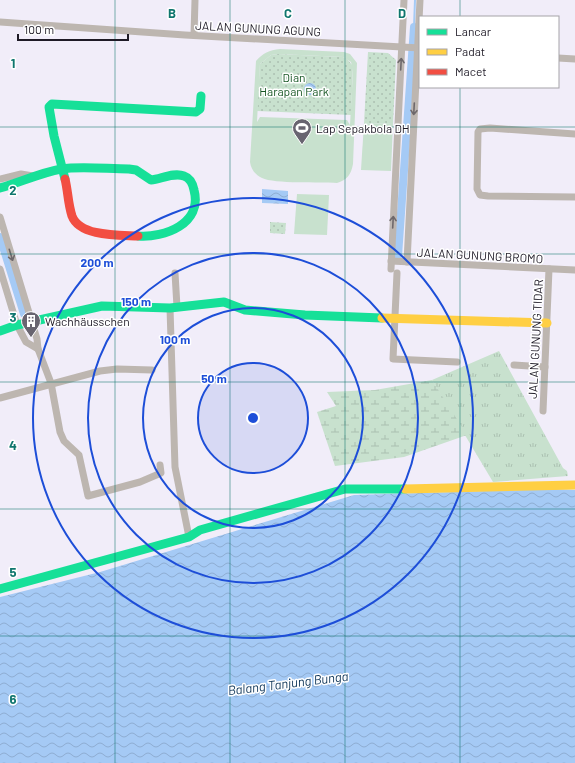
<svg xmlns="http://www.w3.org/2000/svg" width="575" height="763" font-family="Barlow,sans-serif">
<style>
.grass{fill:url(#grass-tufts)}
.wetland{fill:url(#wetland-marsh)}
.park{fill:url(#park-dots)}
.pitch{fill:#c8e1ce;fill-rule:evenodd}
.water{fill:url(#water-waves)}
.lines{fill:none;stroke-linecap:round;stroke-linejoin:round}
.stream{stroke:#a5caf5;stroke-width:2}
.canal{stroke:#a5caf5;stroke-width:8}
.street{stroke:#bdb6b0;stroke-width:7}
.fast{stroke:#16e098;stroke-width:9}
.slow{stroke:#ffcf43;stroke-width:9}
.jam{stroke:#f24e42;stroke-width:9}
.oneway{stroke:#6e686b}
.grid{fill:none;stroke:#0f766e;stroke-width:1;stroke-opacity:0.55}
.ring{fill:none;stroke:#1d4ed8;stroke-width:2}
.labels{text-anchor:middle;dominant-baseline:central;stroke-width:3;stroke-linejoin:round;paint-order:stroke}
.street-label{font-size:12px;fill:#1e1a26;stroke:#fff}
.park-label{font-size:12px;fill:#175624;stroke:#fff}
.poi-label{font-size:12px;fill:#1e1a26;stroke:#fff;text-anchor:start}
.water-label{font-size:13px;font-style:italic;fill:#0b3357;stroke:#fff}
.grid-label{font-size:13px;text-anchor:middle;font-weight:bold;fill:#0f766e;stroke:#fff;stroke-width:3;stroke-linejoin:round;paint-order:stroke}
.centre{fill:#1d4ed8;stroke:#fff;stroke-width:2}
.ring-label{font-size:12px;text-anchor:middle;font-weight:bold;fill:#1d4ed8;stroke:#fff;stroke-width:3;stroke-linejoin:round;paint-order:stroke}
</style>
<defs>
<pattern id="grass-tufts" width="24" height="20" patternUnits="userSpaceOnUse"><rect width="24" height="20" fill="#c8e1ce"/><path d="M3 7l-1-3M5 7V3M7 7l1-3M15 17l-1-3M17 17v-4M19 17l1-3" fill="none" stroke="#abc0b1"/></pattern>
<pattern id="wetland-marsh" width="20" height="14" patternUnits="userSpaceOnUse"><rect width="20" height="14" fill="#c8e1ce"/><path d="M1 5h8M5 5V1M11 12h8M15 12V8" fill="none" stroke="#abc0b1"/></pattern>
<pattern id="park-dots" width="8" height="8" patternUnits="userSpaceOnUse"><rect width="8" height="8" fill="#c8e1ce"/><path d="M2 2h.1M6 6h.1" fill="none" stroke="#abc0b1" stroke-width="1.8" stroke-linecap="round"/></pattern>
<pattern id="water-waves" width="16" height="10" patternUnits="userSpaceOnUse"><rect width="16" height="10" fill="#a5caf5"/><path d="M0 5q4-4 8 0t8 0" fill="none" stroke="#8eadd2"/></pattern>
</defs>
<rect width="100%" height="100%" fill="#f1edf9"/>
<polygon class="grass" points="499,351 563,468 567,471 568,476 493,482 432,380"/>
<polygon class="wetland" points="432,380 467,435 404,457 335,466 317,412 336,406 327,392 375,390"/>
<g class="park">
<polygon points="368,52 388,53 396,60 393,124 364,123"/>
<polygon points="278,54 343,57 347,59 353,66 351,115 257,111 260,64 271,55"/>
<polygon points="270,222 286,223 285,234 270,233"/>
</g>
<g class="pitch">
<path d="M280,49L344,52L350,54L357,63L353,164C351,175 347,180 337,183C321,182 274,184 262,178C255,175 251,169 250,162L256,61C263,53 269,50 280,49ZM278,54L343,57L351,62L353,71L350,125L347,120L260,117L257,122L260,64L271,55Z"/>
<polygon points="364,123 393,124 391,171 361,170"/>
<polygon points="297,194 329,195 327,235 294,234"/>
</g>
<g class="water">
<circle cx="310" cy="89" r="6"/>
<polygon points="262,189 288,191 288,204 262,203"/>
<polygon points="554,489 575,490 575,763 0,763 0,597 100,572 354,495"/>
</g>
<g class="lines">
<polyline class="stream" points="414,27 415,0"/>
<g class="canal">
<polyline points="0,237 24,314"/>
<polyline points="398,256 414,27"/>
</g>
<g class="street">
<polyline points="0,22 185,35 420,48"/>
<polyline points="194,35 195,0"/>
<polyline points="558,58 575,59"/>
<polyline points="575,134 490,128 480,129 478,132 477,189 480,195 488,196 575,197"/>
<polyline points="0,179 21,174 33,176"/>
<polyline points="0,217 37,339 38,349 51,383 60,432 64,441 79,455 88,496 140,482 161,473 160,465"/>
<polyline points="391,261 575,270"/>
<polyline points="407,262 420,0"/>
<polyline points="0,269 17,325 26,342 38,349"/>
<polyline points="391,269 404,0"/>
<polyline points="175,273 177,307"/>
<polyline points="397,273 393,359 457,362"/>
<polyline points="170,308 175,467 189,537"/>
<polyline points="514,365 545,367"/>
<polyline points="0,398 100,371 117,369 152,370"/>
<polyline points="543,411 549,269"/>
</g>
<g class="fast">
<polyline points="65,179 54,136 49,107 52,104 196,112 200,109 201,96"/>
<path d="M0,188C21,182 40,173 61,169C81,166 108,169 129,169L136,170L151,180C161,179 174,172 184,176C190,178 193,185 194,190C203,224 164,238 138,236"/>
<polyline points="0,331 17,325 102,306 170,308 224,302 245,310 305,315 382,318"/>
<polyline points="0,589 189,537 200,530 345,489 405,489"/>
</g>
<g class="slow">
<polyline points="382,318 547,323"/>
<polyline points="405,489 575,485"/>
</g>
<path class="jam" d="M65,179C68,191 68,204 72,216C80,237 119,235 138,236"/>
</g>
<defs><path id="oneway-shaft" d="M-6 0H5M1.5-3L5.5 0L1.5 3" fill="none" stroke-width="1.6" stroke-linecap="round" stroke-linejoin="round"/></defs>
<g class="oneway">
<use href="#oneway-shaft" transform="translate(401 64) rotate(-87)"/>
<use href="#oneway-shaft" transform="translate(414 109) rotate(93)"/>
<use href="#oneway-shaft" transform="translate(393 222) rotate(-87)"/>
<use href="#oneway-shaft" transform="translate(11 255) rotate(73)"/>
</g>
<path class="grid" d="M115,0V763M230,0V763M345,0V763M460,0V17M460,87V763M0,127H575M0,254H575M0,382H575M0,509H575M0,636H575"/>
<circle cx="253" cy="418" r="55" fill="#1d4ed8" fill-opacity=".12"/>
<g class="ring">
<circle cx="253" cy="418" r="55"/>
<circle cx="253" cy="418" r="110"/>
<circle cx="253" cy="418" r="165"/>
<circle cx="253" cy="418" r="220"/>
</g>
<defs>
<g id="stadium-pin" transform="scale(1)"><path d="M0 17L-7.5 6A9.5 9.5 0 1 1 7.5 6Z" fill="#686470" stroke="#fff"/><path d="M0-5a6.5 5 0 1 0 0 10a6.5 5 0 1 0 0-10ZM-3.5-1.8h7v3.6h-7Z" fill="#fff"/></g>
<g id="building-pin" transform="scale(1)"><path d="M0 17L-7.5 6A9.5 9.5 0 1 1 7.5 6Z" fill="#686470" stroke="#fff"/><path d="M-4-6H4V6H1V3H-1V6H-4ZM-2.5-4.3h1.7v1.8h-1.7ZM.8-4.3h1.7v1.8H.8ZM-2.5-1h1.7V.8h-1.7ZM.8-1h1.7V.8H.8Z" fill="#fff"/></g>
</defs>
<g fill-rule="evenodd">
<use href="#stadium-pin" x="302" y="128"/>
<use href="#building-pin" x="31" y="321"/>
</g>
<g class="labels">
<g class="street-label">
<text transform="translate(258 28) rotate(3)">JALAN GUNUNG AGUNG</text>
<text transform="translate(480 255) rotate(3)">JALAN GUNUNG BROMO</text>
<text transform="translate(535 339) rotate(-87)">JALAN GUNUNG TIDAR</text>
</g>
<g class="park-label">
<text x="294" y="77">Dian<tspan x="294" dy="14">Harapan Park</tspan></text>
</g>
<g class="poi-label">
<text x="316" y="128">Lap Sepakbola DH</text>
<text x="45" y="321">Wachhäusschen</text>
</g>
<g class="water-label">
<text transform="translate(288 683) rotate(-7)">Balang Tanjung Bunga</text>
</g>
</g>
<g class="grid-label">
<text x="172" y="18">B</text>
<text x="288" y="18">C</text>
<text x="402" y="18">D</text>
<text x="13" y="68">1</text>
<text x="13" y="195">2</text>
<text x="13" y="322">3</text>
<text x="13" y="450">4</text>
<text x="13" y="577">5</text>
<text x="13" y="704">6</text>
</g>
<circle cx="253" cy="418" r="6" class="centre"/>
<g class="ring-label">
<text x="97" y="267">200 m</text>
<text x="136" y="306">150 m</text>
<text x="175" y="344">100 m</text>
<text x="214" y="383">50 m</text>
</g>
<rect x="419" y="16" width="140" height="72" fill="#ffffff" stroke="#a5a3a8"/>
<rect x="427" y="29" width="20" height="6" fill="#16e098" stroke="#a5a3a8"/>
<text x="455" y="36" font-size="12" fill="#1e1a26">Lancar</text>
<rect x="427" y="49" width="20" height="6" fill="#ffcf43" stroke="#a5a3a8"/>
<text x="455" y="56" font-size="12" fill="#1e1a26">Padat</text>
<rect x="427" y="69" width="20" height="6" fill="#f24e42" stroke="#a5a3a8"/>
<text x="455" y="76" font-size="12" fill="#1e1a26">Macet</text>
<path d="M18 34v6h110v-6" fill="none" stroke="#1e1a26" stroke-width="2"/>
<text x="24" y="34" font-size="12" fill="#1e1a26" stroke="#ffffff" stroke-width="3" paint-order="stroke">100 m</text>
</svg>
